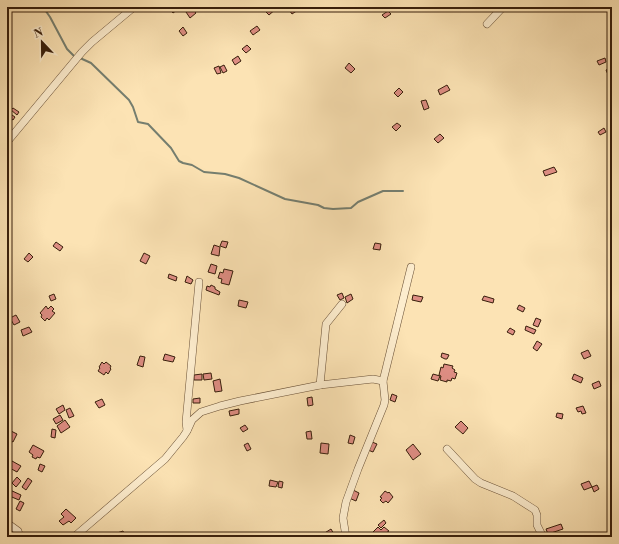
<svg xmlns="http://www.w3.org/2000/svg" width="619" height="544" font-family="'Libre Bodoni',serif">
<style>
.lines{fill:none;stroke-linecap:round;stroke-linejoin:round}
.stream{stroke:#757e6f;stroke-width:2}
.building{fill:#de8d83;stroke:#371e0b}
.minor-casing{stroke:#684f35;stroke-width:8}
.minor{stroke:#fdedce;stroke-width:7}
</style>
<rect width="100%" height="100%" fill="#fce3b4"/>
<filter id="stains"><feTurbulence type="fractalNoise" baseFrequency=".005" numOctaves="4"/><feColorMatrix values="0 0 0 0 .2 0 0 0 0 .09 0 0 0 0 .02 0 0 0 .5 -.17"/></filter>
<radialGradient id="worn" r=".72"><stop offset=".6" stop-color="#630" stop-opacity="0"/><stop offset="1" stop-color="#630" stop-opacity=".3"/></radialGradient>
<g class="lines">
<g class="stream">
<polyline points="43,7 50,17 67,49 74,56"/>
<polyline points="80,58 91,63 129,100 133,107 138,122 148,124 171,148 179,161 183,163 192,165 204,172 225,174 239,178 285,199 318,205 324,208 333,209 351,208 358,202 383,191 403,191"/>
</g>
</g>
<g class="building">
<polygon points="168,7 174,7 177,10 173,13"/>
<polygon points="191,7 196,13 190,18 186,12"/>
<polygon points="270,7 277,8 269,15 265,11"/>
<polygon points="287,7 295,7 298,10 292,14"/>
<polygon points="388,11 391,14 385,18 382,15"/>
<polygon points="257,26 260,30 253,35 250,31"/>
<polygon points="183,27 187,33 183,36 179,31"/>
<polygon points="247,45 251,49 246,53 242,49"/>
<polygon points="238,56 241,61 235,65 232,60"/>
<polygon points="605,58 606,62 599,65 597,61"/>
<polygon points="349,63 355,69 351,73 345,68"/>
<polygon points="224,65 227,71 223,73 220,67"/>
<polygon points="219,66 221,73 217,74 214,68"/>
<polygon points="612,67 612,76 609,77 606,70"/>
<polygon points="447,85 450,90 440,95 438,90"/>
<polygon points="399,88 403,92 398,97 394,93"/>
<polygon points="426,100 429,108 424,110 421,101"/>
<polygon points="13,108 19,112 17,115 11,110"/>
<polygon points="9,113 15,117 13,120 7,116"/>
<polygon points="397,123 401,126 396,131 392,127"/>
<polygon points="604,128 606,132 600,135 598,132"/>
<polygon points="440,134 444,138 438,143 434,139"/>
<polygon points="554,167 557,172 545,176 543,171"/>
<polygon points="222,241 228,242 226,248 220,246"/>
<polygon points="56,242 63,247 60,251 53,246"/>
<polygon points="375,243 381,244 380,250 373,249"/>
<polygon points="214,245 220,247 219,256 211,254"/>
<polygon points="29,253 33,257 28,262 24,259"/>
<polygon points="144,253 150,256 146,264 140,261"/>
<polygon points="211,264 217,266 215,274 208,272"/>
<polygon points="224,269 233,271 229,285 221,283 222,279 218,278 220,272 223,273"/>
<polygon points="169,274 177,277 176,281 168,278"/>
<polygon points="187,276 193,280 191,284 185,282"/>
<polygon points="211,285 215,287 215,289 220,292 219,295 206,290 207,286 210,287"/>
<polygon points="342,293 344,298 340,300 337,295"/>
<polygon points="54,294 56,299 51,301 49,296"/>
<polygon points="351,294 353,299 347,303 345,297"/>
<polygon points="413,295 423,297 421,302 412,300"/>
<polygon points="484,296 494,299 493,303 482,300"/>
<polygon points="239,300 248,302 246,308 238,306"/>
<polygon points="519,305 525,308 523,312 517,309"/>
<polygon points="46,306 48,309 51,306 54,309 52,311 55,313 49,320 47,318 45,321 41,317 42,315 40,313"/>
<polygon points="16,315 20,322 14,325 10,318"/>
<polygon points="536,318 541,320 538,327 533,325"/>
<polygon points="526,326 536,330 534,334 525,330"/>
<polygon points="29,327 32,332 23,336 21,330"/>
<polygon points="510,328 515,331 513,335 507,332"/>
<polygon points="537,341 542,344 537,351 533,348"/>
<polygon points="588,350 591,356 584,359 581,353"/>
<polygon points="442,353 449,355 447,359 445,359 441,357"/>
<polygon points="165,354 175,357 173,362 163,360"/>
<polygon points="140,356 145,357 143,367 137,365"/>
<polygon points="102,362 104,364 106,362 111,366 110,368 111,369 108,374 106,372 104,375 98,371 100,368 99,367"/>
<polygon points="444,364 453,366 452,368 455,370 454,372 457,373 455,379 452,378 451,381 447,380 447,382 440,380 441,376 439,375 441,367 443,368"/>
<polygon points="211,373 212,379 204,380 203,374"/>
<polygon points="202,374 202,380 194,380 194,375"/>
<polygon points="433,374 440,376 438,381 431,379"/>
<polygon points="574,374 583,378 581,383 572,379"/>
<polygon points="220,379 222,391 215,392 213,381"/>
<polygon points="599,381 601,386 594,389 592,384"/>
<polygon points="392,394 397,396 395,402 390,400"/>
<polygon points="312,397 313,405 308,406 307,398"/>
<polygon points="200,398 200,403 193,403 193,399"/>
<polygon points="102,399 105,405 99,408 95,402"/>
<polygon points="63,405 65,410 59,414 56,409"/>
<polygon points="583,406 586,413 582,414 581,411 578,412 576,408"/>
<polygon points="70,408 74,416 69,418 66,410"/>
<polygon points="239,409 239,414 230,416 229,411"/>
<polygon points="557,413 563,414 562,419 556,417"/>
<polygon points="60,415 63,420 56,424 53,419"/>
<polygon points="65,420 70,427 61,433 57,426"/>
<polygon points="461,421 468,428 463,434 455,427"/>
<polygon points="245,425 248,429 243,432 240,428"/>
<polygon points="52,429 56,430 55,438 51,437"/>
<polygon points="11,431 17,434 13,442 7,439"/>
<polygon points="311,431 312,439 307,439 306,432"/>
<polygon points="350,435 355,437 353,444 348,443"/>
<polygon points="372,442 377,444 373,452 368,450"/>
<polygon points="248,443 251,449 247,451 244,445"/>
<polygon points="321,443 329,444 328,454 320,453"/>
<polygon points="413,444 421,454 413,460 406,450"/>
<polygon points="33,445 44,451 40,458 37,457 36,459 32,457 33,455 29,452"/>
<polygon points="12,461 21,466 17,472 8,467"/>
<polygon points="40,464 45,466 42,472 38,470"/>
<polygon points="17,477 21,481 16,487 12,483"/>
<polygon points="28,478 32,481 26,490 22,487"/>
<polygon points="270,480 278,482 276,487 269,486"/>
<polygon points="279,481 283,482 282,488 278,487"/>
<polygon points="589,481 592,487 584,490 581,484"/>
<polygon points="597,485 599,489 594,492 592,487"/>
<polygon points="10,490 21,495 19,500 7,495"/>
<polygon points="353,490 359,493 356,501 349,498"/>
<polygon points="385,491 388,493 389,492 393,497 388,503 386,501 383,503 380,500 382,498 380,497"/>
<polygon points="20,501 24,503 20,511 16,509"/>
<polygon points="66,509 76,518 71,523 69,521 63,525 59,521 64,517 61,514"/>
<polygon points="384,520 386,523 381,528 378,525"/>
<polygon points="561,524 563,529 548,534 546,529"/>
<polygon points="378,527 381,530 384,527 389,531 386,533 388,536 387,537 377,537 372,533"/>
<polygon points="331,529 335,536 325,537 323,534"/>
<polygon points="123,531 126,537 119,537 117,533"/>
</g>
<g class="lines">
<g class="minor-casing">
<g id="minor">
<polyline points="487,24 503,7"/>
<polyline points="7,142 82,52 92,42 134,7"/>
<polyline points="383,381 411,267"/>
<polyline points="320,385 326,324 342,304"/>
<polyline points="187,430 186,422 199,282"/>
<polyline points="447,449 475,479 481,483 513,496 535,510 537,515 537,525 543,537"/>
<polyline points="7,523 18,531 20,537"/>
<polyline points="74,537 165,459 183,437 187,431 192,420 201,412 220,406 240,401 320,385 373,379 383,381 385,400 384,405 358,469 346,502 343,518 346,537"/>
</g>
</g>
<use href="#minor" class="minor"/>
</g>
<rect width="619" height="544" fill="none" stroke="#fce3b4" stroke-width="24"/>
<rect x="8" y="8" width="603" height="528" fill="none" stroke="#371e0b" stroke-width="2"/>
<rect x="12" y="12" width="595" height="520" fill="none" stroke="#371e0b"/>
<g transform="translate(42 42) rotate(338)" stroke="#fdedce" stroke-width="3" paint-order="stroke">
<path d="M0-3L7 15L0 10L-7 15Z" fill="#371e0b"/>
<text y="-6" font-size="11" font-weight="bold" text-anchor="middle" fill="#371e0b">N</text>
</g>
<rect width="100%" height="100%" filter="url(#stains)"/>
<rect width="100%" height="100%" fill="url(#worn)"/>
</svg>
